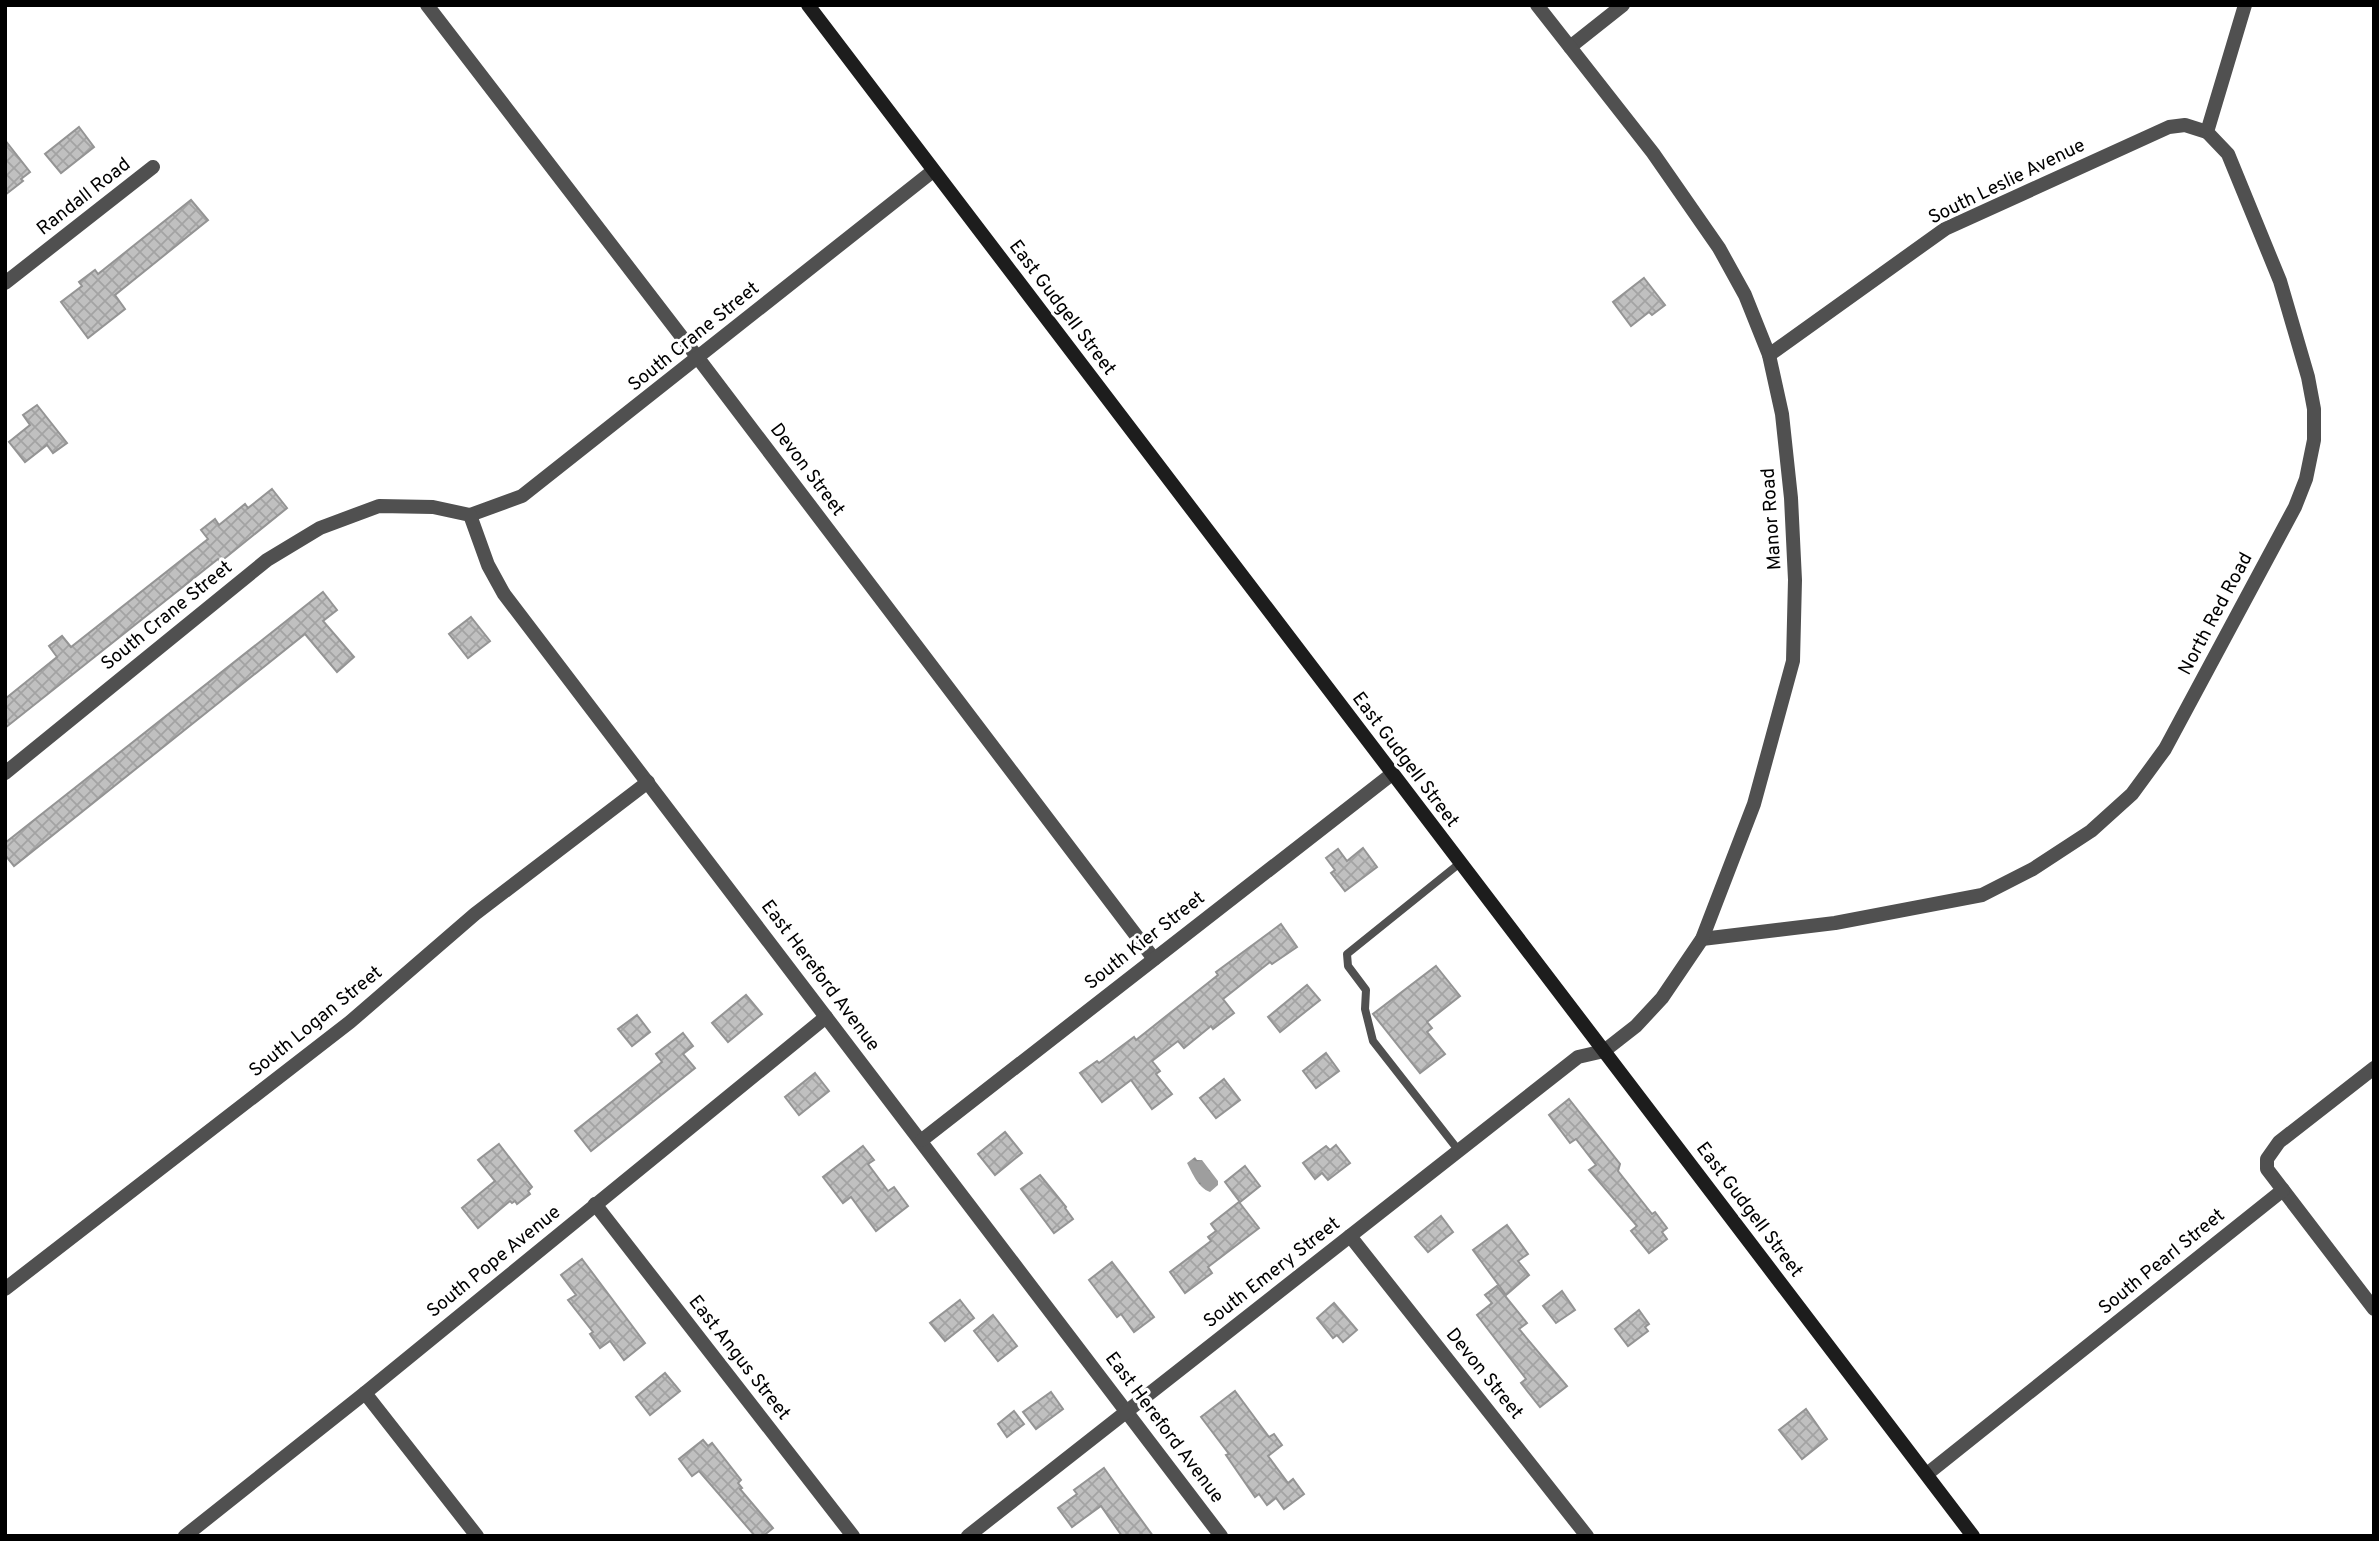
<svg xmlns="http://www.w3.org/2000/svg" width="2379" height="1541" font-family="Overpass,sans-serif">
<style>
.water{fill:url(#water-ripples)}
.building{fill:url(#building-cross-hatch);stroke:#949494;stroke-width:2}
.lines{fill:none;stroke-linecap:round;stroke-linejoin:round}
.lane{stroke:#505050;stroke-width:8}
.street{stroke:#505050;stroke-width:14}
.secondary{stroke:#1d1d1d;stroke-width:14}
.labels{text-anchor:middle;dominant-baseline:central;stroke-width:6;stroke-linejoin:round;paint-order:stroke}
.street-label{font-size:19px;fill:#000;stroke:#fff}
</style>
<defs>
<pattern id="water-ripples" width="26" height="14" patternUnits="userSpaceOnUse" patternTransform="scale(1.75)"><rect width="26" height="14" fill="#9e9e9e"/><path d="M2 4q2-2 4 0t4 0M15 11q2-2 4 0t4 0" fill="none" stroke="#868686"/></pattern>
<pattern id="building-cross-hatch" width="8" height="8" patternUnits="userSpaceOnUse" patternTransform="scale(1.75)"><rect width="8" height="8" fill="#c0c0c0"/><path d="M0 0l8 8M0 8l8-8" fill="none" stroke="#a3a3a3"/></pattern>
</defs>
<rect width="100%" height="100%" fill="#fff"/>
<path class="water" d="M1195,1157L1197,1160H1202L1218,1181V1185L1210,1192C1198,1188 1192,1172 1187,1163Z"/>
<g class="building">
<polygon points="79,127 94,147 61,173 45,154"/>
<polygon points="5,140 30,172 21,179 23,181 5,195"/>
<polygon points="191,200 208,220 115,295 125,309 88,338 61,302 82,286 79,282 95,270 98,274"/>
<polygon points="1644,278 1665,305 1652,315 1649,312 1631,326 1613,302"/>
<polygon points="37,405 67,443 53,453 47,445 25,462 9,442 30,425 23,415"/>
<polygon points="272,489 287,508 220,562 218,559 5,728 5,699 57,657 49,646 62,636 71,647 208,539 201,530 215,519 219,525 245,504 248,508"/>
<polygon points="323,592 337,610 323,621 354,657 337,672 305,634 14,866 5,855 5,843"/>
<polygon points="471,617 490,641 468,658 449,634"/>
<polygon points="1363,848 1377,867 1345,891 1331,873 1335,870 1326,858 1338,849 1347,861"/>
<polygon points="1281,924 1297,947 1272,964 1270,962 1223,999 1234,1013 1213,1029 1211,1026 1184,1048 1178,1041 1152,1061 1160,1071 1156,1074 1172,1094 1152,1109 1131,1080 1102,1102 1080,1073 1097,1061 1099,1063 1134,1037 1136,1040 1218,975 1216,972"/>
<polygon points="1436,966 1460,996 1427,1022 1432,1028 1427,1032 1445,1054 1420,1073 1373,1014"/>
<polygon points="1307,985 1320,1000 1280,1032 1268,1017"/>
<polygon points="746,995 762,1014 728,1042 712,1023"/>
<polygon points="637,1015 650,1032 632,1046 618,1029"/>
<polygon points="683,1033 693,1046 683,1054 695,1068 591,1151 575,1131 662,1062 656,1054"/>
<polygon points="1326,1053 1339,1071 1316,1088 1303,1071"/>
<polygon points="815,1073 829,1091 799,1115 785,1097"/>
<polygon points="1224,1079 1240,1100 1216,1118 1200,1098"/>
<polygon points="1569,1099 1620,1164 1618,1171 1652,1214 1655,1212 1667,1228 1662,1232 1667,1239 1649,1253 1631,1231 1637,1226 1589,1170 1596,1165 1576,1139 1570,1143 1549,1115"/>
<polygon points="1005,1132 1022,1153 995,1175 978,1154"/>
<polygon points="499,1144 532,1187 528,1191 530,1194 517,1204 515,1201 512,1203 510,1201 478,1228 462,1208 495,1181 478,1160"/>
<polygon points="1336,1145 1350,1163 1328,1180 1322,1173 1315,1179 1303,1163 1326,1146 1330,1150"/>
<polygon points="863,1146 874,1160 868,1164 888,1191 894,1187 908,1206 876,1231 851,1197 843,1203 823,1177"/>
<polygon points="1245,1166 1260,1186 1240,1202 1225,1182"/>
<polygon points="1040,1175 1066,1207 1065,1208 1073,1219 1054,1233 1021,1189"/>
<polygon points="1239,1202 1259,1228 1208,1267 1212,1273 1185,1293 1170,1272 1211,1241 1208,1237 1216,1231 1211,1224"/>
<polygon points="1441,1216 1453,1232 1428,1252 1415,1237"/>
<polygon points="1507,1225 1528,1254 1518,1261 1529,1275 1506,1295 1473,1250"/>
<polygon points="582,1259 645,1343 624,1360 610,1341 600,1348 590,1334 593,1332 568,1300 576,1295 561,1275"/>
<polygon points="1112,1262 1154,1317 1134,1332 1121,1314 1117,1317 1089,1280"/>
<polygon points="1497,1286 1527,1323 1519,1329 1567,1386 1540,1407 1521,1383 1526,1379 1477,1315 1492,1303 1485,1295"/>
<polygon points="1562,1291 1575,1310 1556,1323 1543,1306"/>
<polygon points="960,1300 974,1318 945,1341 930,1323"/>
<polygon points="1334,1303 1357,1330 1343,1342 1337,1335 1333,1338 1317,1318"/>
<polygon points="1639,1310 1649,1324 1645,1327 1648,1331 1628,1346 1615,1329"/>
<polygon points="993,1315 1017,1346 998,1361 974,1331"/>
<polygon points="665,1373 680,1391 650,1415 636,1397"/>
<polygon points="1235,1391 1269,1437 1274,1434 1282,1445 1268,1456 1288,1483 1293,1479 1304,1494 1284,1509 1276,1498 1267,1505 1259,1494 1255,1497 1226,1455 1229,1454 1201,1417"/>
<polygon points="1051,1392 1063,1409 1036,1429 1023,1412"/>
<polygon points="1806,1409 1827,1439 1802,1459 1779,1430"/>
<polygon points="1014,1411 1024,1424 1007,1437 998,1424"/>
<polygon points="703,1440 708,1446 712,1443 741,1480 738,1483 742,1488 740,1489 773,1528 763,1536 755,1536 699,1471 692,1476 679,1459"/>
<polygon points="1104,1468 1121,1492 1153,1536 1122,1536 1101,1506 1072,1527 1058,1508 1077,1494 1074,1490"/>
</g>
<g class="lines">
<polyline class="lane" points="1459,1151 1373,1041 1365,1009 1366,990 1348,966 1347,954 1460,863"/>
<g class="street">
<polyline points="427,5 698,358 1154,959"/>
<polyline points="1570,47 1623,5"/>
<polyline points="5,283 153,167"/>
<polyline points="1769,355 1945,229 2169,127 2185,125 2207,132"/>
<polyline points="470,515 522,496 933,171"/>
<polyline points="5,773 267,560 320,528 379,506 433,507 470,515 488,565 504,594 1221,1536"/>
<polyline points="1702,939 1835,923 1982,895 2033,869 2091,831 2132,794 2165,749 2295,507 2306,479 2314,440 2314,409 2308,377 2280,281 2228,154 2207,132 2245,5"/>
<polyline points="2374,1068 2279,1142 2267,1159 2267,1169 2374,1309"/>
<polyline points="922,1140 1392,774"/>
<polyline points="595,1204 853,1536"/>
<polyline points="1350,1236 1587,1536"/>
<polyline points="5,1289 350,1022 475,914 648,782"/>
<polyline points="365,1393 477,1536"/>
<polyline points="1927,1474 2283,1190"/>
<polyline points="185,1536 365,1393 826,1017"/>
<polyline points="968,1536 1578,1057 1604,1051 1636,1026 1662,998 1702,939 1754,804 1793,661 1795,580 1791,498 1782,414 1769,355 1745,295 1719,248 1653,153 1537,5"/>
</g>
<polyline class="secondary" points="808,5 1973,1536"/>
</g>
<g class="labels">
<g class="street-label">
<text transform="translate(2007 182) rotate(-26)">South Leslie Avenue</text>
<text transform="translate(84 197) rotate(-38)">Randall Road</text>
<text transform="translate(1062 308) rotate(53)">East Gudgell Street</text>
<text transform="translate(694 337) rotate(-39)">South Crane Street</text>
<text transform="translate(807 470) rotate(53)">Devon Street</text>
<text transform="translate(1772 519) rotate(-94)">Manor Road</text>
<text transform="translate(2216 614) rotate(-62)">North Red Road</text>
<text transform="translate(167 616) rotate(-39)">South Crane Street</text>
<text transform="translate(1405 760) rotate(53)">East Gudgell Street</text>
<text transform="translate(1145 941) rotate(-38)">South Kier Street</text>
<text transform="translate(820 976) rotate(53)">East Hereford Avenue</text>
<text transform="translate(316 1022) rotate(-39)">South Logan Street</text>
<text transform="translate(1749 1210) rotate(53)">East Gudgell Street</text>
<text transform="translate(494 1262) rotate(-39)">South Pope Avenue</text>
<text transform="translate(2162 1262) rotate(-39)">South Pearl Street</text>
<text transform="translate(1272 1273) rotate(-38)">South Emery Street</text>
<text transform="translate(739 1358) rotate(52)">East Angus Street</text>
<text transform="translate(1484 1374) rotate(51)">Devon Street</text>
<text transform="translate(1164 1428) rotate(53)">East Hereford Avenue</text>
</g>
</g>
<rect width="2379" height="1541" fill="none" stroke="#000000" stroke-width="14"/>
</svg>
